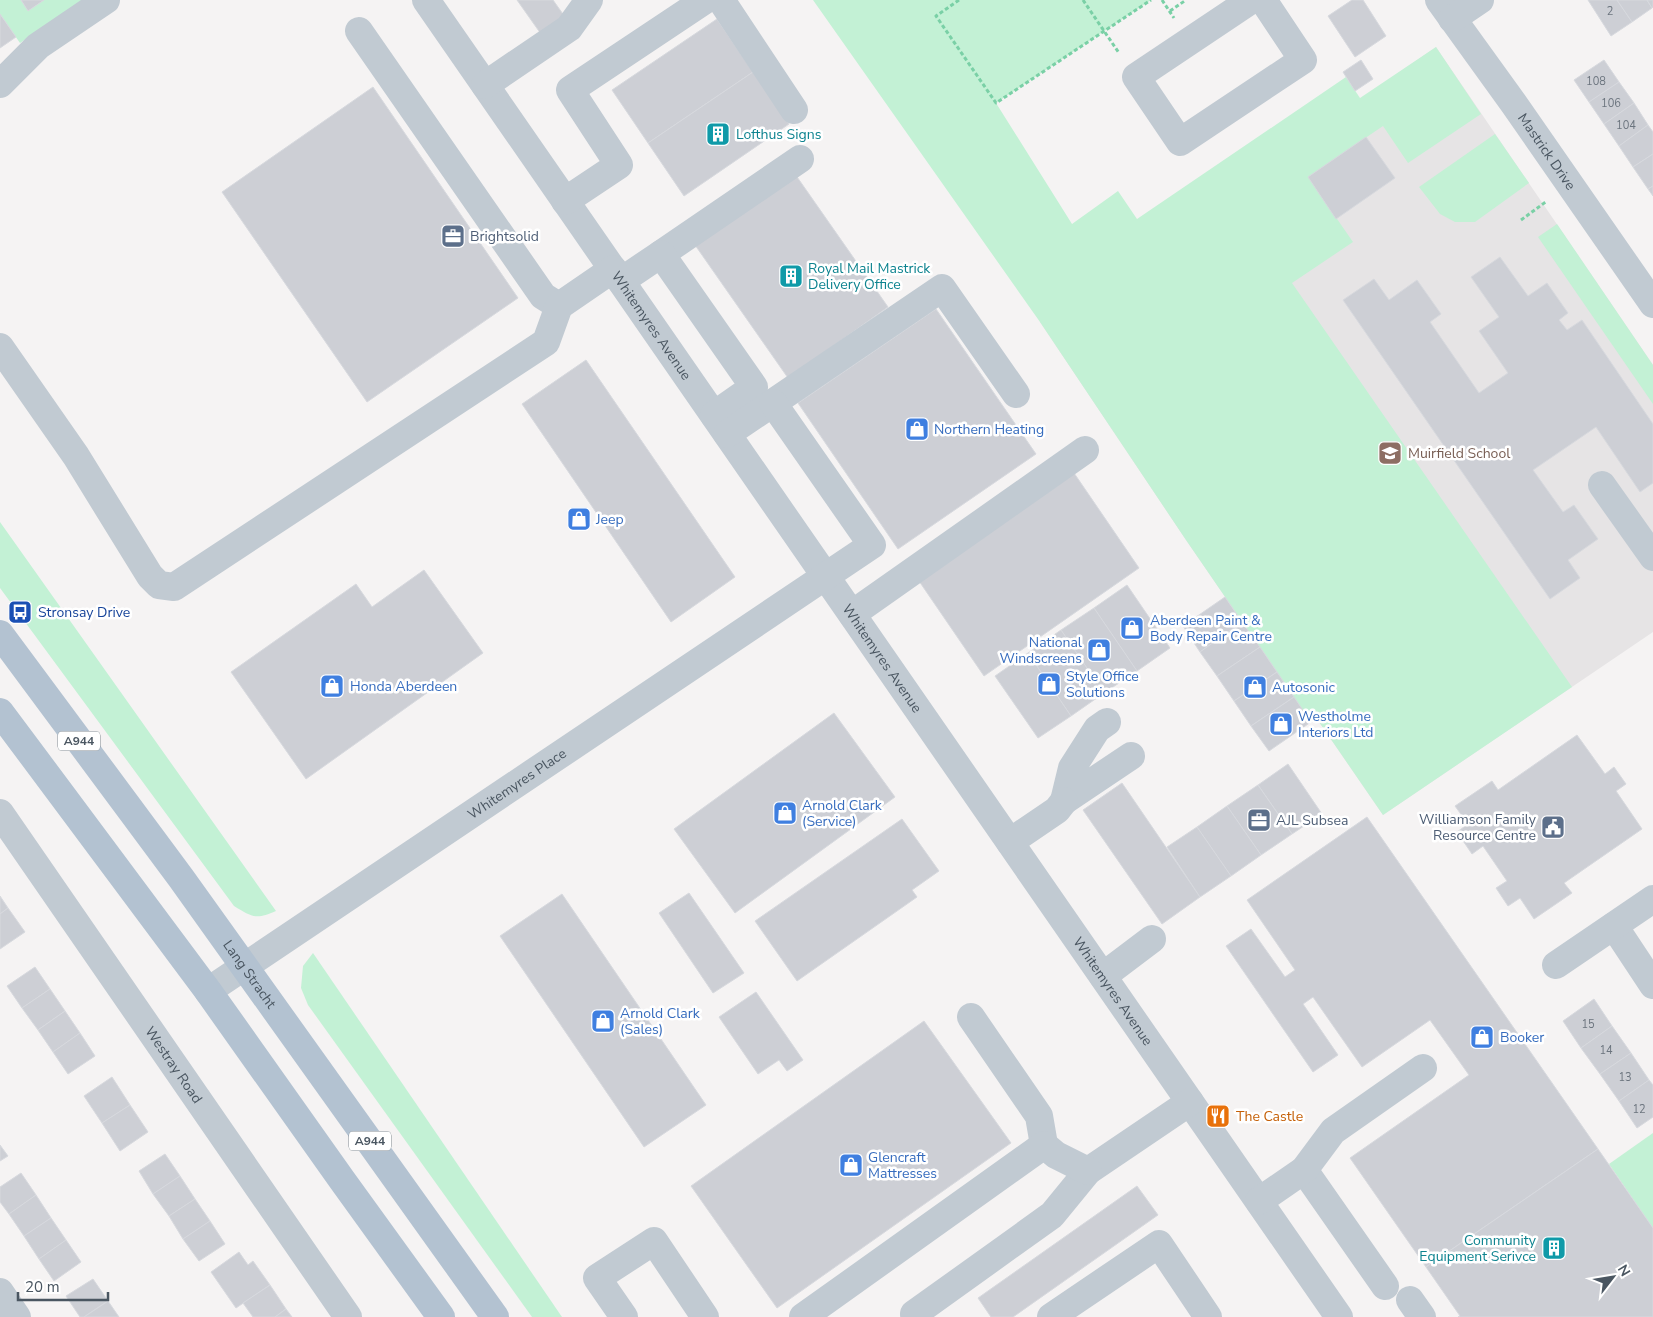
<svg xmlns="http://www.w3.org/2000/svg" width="1653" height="1317" font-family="'Nunito Sans',sans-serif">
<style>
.education{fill:#e6e4e5}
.green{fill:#c3f1d5}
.building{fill:#cdcfd5;stroke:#d7d9de}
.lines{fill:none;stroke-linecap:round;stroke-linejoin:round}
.path{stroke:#7ad0a6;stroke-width:3;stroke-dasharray:4 2.5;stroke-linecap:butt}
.minor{stroke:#c1cad2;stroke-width:28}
.major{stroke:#b3c2d1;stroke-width:28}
.labels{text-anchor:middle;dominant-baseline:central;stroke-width:5;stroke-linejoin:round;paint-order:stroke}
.number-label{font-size:11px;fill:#6b747e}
.shield{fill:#fff;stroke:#808990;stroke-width:1}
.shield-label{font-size:12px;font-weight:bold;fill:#4a5661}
.culture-label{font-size:14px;fill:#0d838f;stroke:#fff;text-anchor:start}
.street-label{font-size:14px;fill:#4a5661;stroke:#fff}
.service-label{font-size:14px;fill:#4e5e75;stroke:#fff;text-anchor:start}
.shop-label{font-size:14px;fill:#366cbe;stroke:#fff;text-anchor:start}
.education-label{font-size:14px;fill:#785e54;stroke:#fff;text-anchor:start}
.transit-label{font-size:14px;fill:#164399;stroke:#fff;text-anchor:start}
.food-label{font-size:14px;fill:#c56008;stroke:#fff;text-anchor:start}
</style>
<rect width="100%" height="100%" fill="#f5f3f3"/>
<polygon class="education" points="1436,47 1653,365 1653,632 1383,815 1317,719 1311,722 1186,540 1040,322"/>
<g class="green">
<polygon points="0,0 21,0 28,11 44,0 83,0 20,43 0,14"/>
<polygon points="813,0 1151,0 996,103 1072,224 1118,191 1137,219 1346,77 1360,98 1436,47 1481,114 1408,163 1383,126 1308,177 1353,242 1292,283 1572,687 1383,815 1317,719 1311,722 1186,540 1040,322"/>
<polygon points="1495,134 1529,183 1475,222 1455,222 1440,214 1419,187"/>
<polygon points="1557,224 1653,365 1653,404 1538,237"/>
<path d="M0,522L276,911C256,920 252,917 234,906L0,588Z"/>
<polygon points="313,953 562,1317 532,1317 308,1005 301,988 303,966"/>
<polygon points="1653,1133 1653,1228 1609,1164"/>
</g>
<g class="building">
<polygon points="21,0 44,0 28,11"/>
<polygon points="517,0 553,0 565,17 541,34"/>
<polygon points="1352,0 1363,0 1386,36 1355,57 1328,16"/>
<polygon points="1588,0 1617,0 1632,22 1611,36"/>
<polygon points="1617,0 1647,0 1652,8 1632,22"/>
<polygon points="1647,0 1653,0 1653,7 1652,8"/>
<polygon points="0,14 16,37 0,48"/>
<polygon points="717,19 753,72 648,143 612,90"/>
<polygon points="1361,60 1373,79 1355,91 1343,72"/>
<polygon points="1604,60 1619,82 1589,102 1574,80"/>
<polygon points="753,72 789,124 684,196 648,143"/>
<polygon points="1619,82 1634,103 1604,124 1589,102"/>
<polygon points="373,87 518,298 367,402 222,192"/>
<polygon points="1634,103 1648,125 1619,146 1604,124"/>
<polygon points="1648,125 1653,132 1653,154 1633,167 1619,146"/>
<polygon points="1366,137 1395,178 1336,219 1308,177"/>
<polygon points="1653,154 1653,186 1648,189 1633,167"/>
<polygon points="795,174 888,307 788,378 695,245"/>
<polygon points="1653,186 1653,196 1648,189"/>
<polygon points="1500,257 1528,296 1547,283 1568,313 1559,320 1567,330 1582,320 1653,424 1653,483 1640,492 1596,427 1533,470 1563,512 1574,505 1598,539 1568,560 1580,578 1550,599 1343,300 1374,279 1389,300 1417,280 1441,314 1430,322 1479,393 1508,373 1479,331 1499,317 1471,277"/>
<polygon points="936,309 1036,454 898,549 798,403"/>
<polygon points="586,360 735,577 671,622 522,404"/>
<polygon points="1074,473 1139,568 984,676 919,581"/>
<polygon points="424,570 483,653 306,779 231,672 356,584 372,607"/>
<polygon points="1127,585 1170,648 1137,671 1094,608"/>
<polygon points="1225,597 1242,622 1200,652 1183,626"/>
<polygon points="1094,608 1137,671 1104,693 1061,630"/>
<polygon points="1242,622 1260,647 1217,676 1200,652"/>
<polygon points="1061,630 1104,693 1071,716 1028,653"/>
<polygon points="1260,647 1277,672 1234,701 1217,676"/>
<polygon points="1028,653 1071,716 1038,738 995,676"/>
<polygon points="1277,672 1294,697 1251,726 1234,701"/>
<polygon points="1294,697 1311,722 1269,751 1251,726"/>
<polygon points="834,713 895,797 735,913 674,829"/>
<polygon points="1577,735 1605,774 1614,767 1626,784 1616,791 1642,829 1564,883 1572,893 1534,919 1520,898 1508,906 1496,888 1507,881 1483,846 1472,854 1457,832 1468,824 1455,806 1492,781 1498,790"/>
<polygon points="1288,764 1322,814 1292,834 1258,785"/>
<polygon points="1122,783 1200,897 1162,924 1083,810"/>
<polygon points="1258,785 1292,834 1261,855 1227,806"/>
<polygon points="1227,806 1261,855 1231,876 1197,827"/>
<polygon points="1367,817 1598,1149 1426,1267 1350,1158 1469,1075 1430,1020 1362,1067 1313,997 1303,1004 1338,1055 1313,1072 1226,946 1251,929 1285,977 1295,970 1247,900"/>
<polygon points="902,819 939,871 912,890 917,897 797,981 755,921"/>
<polygon points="1197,827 1231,876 1200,897 1167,847"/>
<polygon points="689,893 744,973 713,993 659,913"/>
<polygon points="562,894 706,1105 644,1147 500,936"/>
<polygon points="0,896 8,908 0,914"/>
<polygon points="8,908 25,932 0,949 0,914"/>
<polygon points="35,967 50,989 22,1008 7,986"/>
<polygon points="50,989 65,1011 38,1030 22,1008"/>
<polygon points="756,992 803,1060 787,1071 779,1060 758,1074 719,1017"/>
<polygon points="1594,999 1612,1026 1581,1048 1563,1021"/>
<polygon points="65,1011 80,1033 53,1052 38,1030"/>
<polygon points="924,1021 1011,1143 777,1308 691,1186"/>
<polygon points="1612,1026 1631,1053 1600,1074 1581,1048"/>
<polygon points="80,1033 95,1056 68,1074 53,1052"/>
<polygon points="1631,1053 1649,1080 1619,1101 1600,1074"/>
<polygon points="112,1077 130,1105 102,1123 84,1096"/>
<polygon points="1649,1080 1653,1085 1653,1117 1637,1128 1619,1101"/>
<polygon points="130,1105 148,1132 120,1151 102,1123"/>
<polygon points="0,1145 8,1156 0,1161"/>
<polygon points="1598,1149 1653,1228 1653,1317 1458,1317 1460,1316 1426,1267"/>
<polygon points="165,1154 180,1176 153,1194 139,1171"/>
<polygon points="21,1173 36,1195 9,1214 0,1202 0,1187"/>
<polygon points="180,1176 195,1199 169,1216 153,1194"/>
<polygon points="1137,1186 1158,1215 1013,1317 991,1317 978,1298"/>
<polygon points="36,1195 51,1218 24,1236 9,1214"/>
<polygon points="195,1199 210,1221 183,1239 169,1216"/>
<polygon points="51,1218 66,1240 39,1259 24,1236"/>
<polygon points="210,1221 225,1244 199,1261 183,1239"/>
<polygon points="66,1240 81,1262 54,1281 39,1259"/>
<polygon points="239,1252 248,1265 253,1261 270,1285 236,1308 211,1272"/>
<polygon points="93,1279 108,1301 84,1317 80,1317 66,1296"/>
<polygon points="270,1285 286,1309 275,1317 253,1317 243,1303"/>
<polygon points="108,1301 119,1317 84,1317"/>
<polygon points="286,1309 292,1317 275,1317"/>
</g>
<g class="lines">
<g class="path">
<polyline points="959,0 936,16 996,103 1151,0"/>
<polyline points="1083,0 1119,53"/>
<polyline points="1162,0 1174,18"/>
<polyline points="1170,11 1186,0"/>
<polyline points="1521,220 1547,201"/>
</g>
<g class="minor">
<path id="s1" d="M426,0L1339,1317"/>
<polyline points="721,0 794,110"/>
<polyline points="1251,0 1136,77 1180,142 1303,60 1263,0"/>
<path id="s2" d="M1439,0L1514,104L1653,304"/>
<polyline points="1452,19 1480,0"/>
<polyline points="359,31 543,296 559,306"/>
<polyline points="0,84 38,46 106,0"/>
<polyline points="485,85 569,28 589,0"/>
<polyline points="565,201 619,165 570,90 705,0"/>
<polyline points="661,254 800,159"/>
<polyline points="621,281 661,254 754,387 714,415"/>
<polyline points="0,347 76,456 150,576 159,585 174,587 546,342 559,306 613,269"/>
<polyline points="727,434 942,288 1016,394"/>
<polyline points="1602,485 1653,557"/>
<polyline points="852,614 1085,450"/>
<polyline points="1107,722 1097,729 1072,768 1064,801 1131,756"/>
<path id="s3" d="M0,813L348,1317"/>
<polyline points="1010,842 1057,810 1064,801"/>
<polyline points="1614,926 1653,985"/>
<polyline points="1556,965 1653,899"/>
<polyline points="1103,976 1152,939"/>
<path id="s4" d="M208,991L872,545L773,403"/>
<polyline points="971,1017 1039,1116 1044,1145"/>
<polyline points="1304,1170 1385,1286"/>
<polyline points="1259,1201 1304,1170 1333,1131 1423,1068"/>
<polyline points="0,1292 17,1317"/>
<polyline points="1410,1300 1422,1317"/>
<polyline points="914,1314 1052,1215 1088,1171 1190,1102"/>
<polyline points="624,1317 597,1278 654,1241 705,1317"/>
<polyline points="803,1317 1044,1145 1056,1155 1088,1171"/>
<polyline points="1051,1317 1159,1244 1208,1317"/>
</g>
<g class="major">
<path id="s5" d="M0,634L181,878L495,1317"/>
<polyline points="0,712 208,991 342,1180 441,1317"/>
</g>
</g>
<defs>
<g id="building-square" transform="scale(1.25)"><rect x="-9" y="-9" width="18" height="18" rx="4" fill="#0f9aa8" stroke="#fff"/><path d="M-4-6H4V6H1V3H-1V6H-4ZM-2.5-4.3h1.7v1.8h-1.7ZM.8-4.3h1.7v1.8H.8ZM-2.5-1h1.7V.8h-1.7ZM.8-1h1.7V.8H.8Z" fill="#fff"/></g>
<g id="office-square" transform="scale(1.25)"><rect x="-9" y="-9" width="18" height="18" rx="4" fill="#5c6f8a" stroke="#fff"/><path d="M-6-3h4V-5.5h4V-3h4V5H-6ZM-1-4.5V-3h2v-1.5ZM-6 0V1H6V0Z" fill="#fff"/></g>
<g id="shop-square" transform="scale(1.25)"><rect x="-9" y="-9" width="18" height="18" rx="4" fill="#3f7fe0" stroke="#fff"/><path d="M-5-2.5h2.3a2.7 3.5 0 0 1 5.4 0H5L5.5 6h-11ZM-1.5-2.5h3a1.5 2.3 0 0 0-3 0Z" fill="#fff"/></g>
<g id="school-square" transform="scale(1.25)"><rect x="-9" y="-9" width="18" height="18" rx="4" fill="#8d6e63" stroke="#fff"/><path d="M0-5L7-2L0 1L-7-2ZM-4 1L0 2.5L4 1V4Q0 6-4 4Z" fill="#fff"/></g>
<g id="bus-square" transform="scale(1.25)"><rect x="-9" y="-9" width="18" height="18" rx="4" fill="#1a4fb4" stroke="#fff"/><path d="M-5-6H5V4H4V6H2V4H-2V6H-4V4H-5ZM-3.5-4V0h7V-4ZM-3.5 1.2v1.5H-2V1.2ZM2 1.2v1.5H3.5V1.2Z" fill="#fff"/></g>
<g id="civic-square" transform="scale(1.25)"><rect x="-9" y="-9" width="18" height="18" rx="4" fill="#5c6f8a" stroke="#fff"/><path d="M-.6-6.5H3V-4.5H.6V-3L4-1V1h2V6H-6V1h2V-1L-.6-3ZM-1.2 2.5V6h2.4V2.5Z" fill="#fff"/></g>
<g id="restaurant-square" transform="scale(1.25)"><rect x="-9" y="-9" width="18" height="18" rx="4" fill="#e8710a" stroke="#fff"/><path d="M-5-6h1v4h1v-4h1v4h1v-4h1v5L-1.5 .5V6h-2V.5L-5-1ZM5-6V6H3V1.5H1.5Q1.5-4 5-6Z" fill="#fff"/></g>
</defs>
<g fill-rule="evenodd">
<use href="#building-square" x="718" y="134"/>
<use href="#office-square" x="453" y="236"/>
<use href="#building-square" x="791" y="276"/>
<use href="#shop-square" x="917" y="429"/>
<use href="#school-square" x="1390" y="453"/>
<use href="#shop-square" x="579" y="519"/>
<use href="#bus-square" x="20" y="612"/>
<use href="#shop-square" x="1132" y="628"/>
<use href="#shop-square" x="1099" y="650"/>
<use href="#shop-square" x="1049" y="684"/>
<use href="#shop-square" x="332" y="686"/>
<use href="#shop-square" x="1255" y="687"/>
<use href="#shop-square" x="1281" y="724"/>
<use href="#shop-square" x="785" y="813"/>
<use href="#office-square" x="1259" y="820"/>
<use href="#civic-square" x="1553" y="827"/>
<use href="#shop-square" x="603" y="1021"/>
<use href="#shop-square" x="1482" y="1037"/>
<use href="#restaurant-square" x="1218" y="1116"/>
<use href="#shop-square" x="851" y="1165"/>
<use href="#building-square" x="1554" y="1248"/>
</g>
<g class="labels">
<g class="number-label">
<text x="1610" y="11">2</text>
<text x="1596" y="81">108</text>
<text x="1611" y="103">106</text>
<text x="1626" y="125">104</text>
<text x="1588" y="1024">15</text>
<text x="1606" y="1050">14</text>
<text x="1625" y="1077">13</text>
<text x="1639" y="1109">12</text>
</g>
<g class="shield">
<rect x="58" y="731.5" width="42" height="19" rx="4"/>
<rect x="349" y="1131.5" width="42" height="19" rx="4"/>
</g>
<g class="shield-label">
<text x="79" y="741">A944</text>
<text x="370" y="1141">A944</text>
</g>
<g class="culture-label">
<text x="736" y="134">Lofthus Signs</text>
<text x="808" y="268">Royal Mail Mastrick<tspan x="808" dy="16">Delivery Office</tspan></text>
<text x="1536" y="1240" text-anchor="end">Community<tspan x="1536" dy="16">Equipment Serivce</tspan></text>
</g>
<g class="street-label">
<text stroke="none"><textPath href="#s2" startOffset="186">Mastrick Drive</textPath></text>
<text stroke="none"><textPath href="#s1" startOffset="396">Whitemyres Avenue</textPath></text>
<text stroke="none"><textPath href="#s1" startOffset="801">Whitemyres Avenue</textPath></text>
<text stroke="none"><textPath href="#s4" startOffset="372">Whitemyres Place</textPath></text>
<text stroke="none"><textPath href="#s5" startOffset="422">Lang Stracht</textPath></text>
<text stroke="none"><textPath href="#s1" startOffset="1206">Whitemyres Avenue</textPath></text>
<text stroke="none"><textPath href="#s3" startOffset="306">Westray Road</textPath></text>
</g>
<g class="service-label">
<text x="470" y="236">Brightsolid</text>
<text x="1536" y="819" text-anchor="end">Williamson Family<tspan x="1536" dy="16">Resource Centre</tspan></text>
<text x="1276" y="820">AJL Subsea</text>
</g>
<g class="shop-label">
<text x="934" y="429">Northern Heating</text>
<text x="596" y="519">Jeep</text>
<text x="1150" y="620">Aberdeen Paint &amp;<tspan x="1150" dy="16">Body Repair Centre</tspan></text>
<text x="1082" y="642" text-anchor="end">National<tspan x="1082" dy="16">Windscreens</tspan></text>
<text x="1066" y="676">Style Office<tspan x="1066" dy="16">Solutions</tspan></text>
<text x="350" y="686">Honda Aberdeen</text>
<text x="1272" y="687">Autosonic</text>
<text x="1298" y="716">Westholme<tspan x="1298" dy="16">Interiors Ltd</tspan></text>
<text x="802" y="805">Arnold Clark<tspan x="802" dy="16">(Service)</tspan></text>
<text x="620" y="1013">Arnold Clark<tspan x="620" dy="16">(Sales)</tspan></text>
<text x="1500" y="1037">Booker</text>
<text x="868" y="1157">Glencraft<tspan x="868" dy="16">Mattresses</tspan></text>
</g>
<g class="education-label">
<text x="1408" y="453">Muirfield School</text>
</g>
<g class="transit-label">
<text x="38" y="612">Stronsay Drive</text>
</g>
<g class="food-label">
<text x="1236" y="1116">The Castle</text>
</g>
</g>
<g transform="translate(1613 1277) rotate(59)" stroke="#ffffff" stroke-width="4" paint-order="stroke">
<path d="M0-4L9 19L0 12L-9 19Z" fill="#4a5661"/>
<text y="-8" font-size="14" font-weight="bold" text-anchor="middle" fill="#4a5661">N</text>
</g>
<path d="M18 1292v8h90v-8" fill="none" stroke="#4a5661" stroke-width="2.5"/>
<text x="25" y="1292" font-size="15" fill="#4a5661" stroke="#ffffff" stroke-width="4" paint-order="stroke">20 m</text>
</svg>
